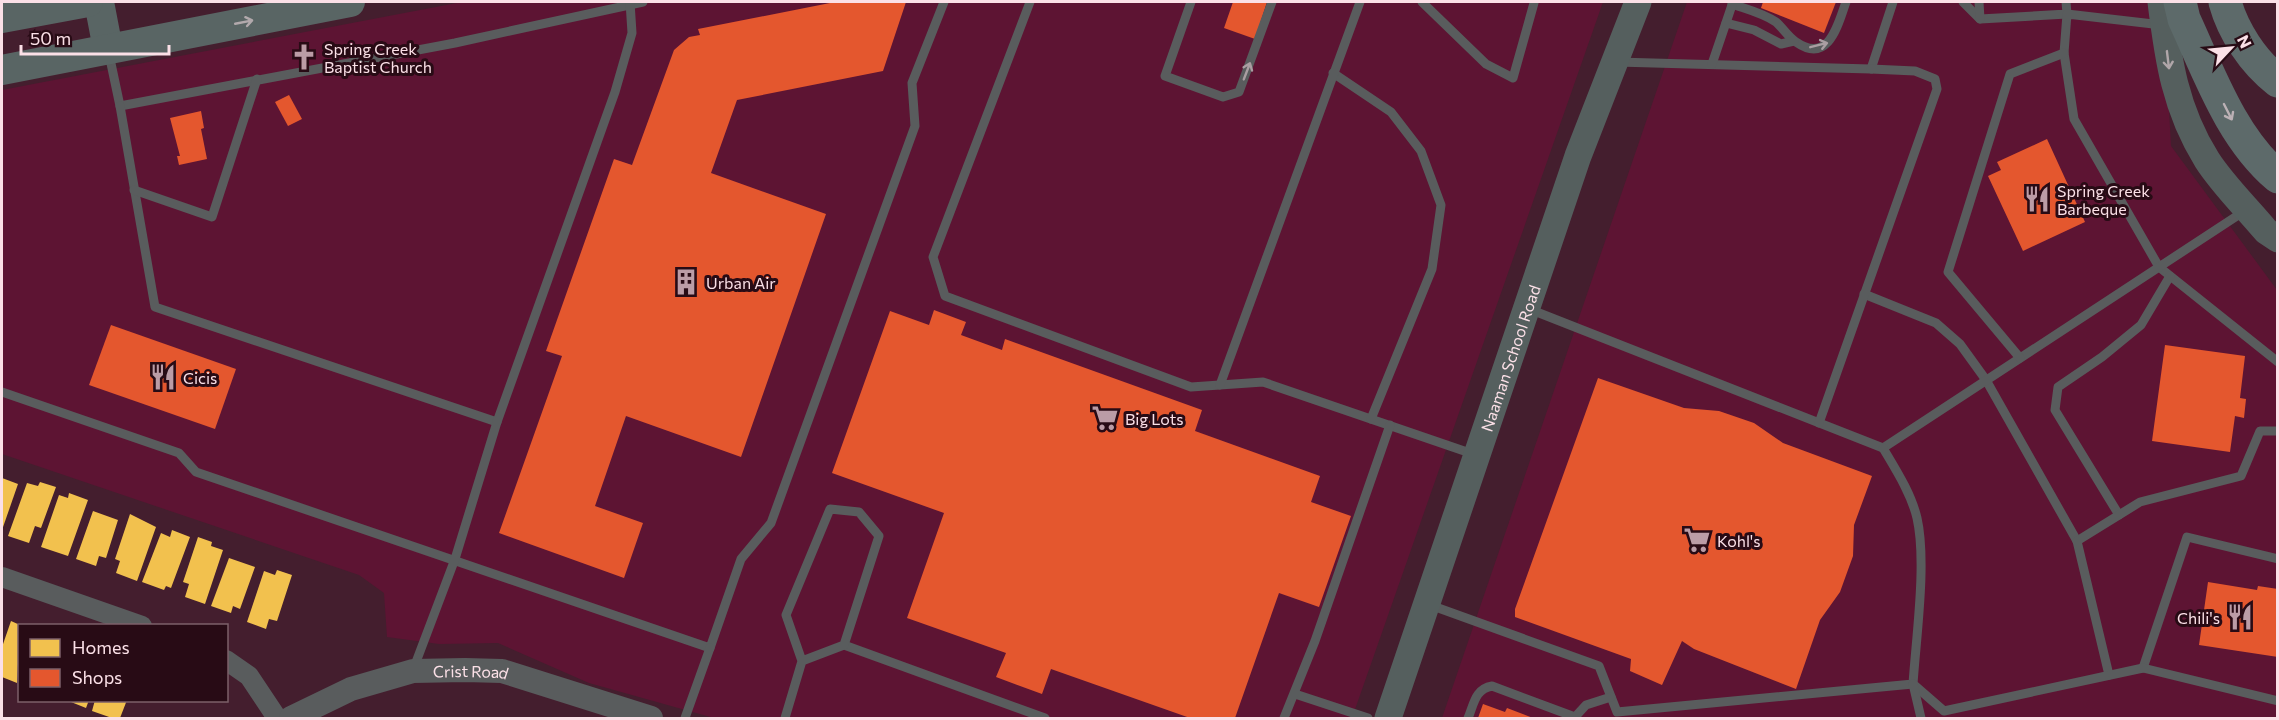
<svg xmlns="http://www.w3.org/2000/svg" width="2279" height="720" font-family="Commissioner,sans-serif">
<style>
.built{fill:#5d1433}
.homes{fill:#f2c14e}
.shops{fill:#e4572e}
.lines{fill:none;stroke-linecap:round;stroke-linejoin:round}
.service{stroke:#595c5d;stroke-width:9}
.minor{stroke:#595c5d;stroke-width:20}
.tertiary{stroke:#595c5d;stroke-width:24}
.secondary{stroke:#555f5e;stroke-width:27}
.primary{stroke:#596564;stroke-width:30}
.motorway{stroke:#5d6a6a;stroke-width:33}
.oneway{stroke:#b2a9ac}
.oneway2{stroke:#aa9ea2}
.oneway3{stroke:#b0a6a9}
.oneway4{stroke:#bcb1b5}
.labels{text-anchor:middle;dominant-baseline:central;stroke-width:6;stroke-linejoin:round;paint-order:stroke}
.poi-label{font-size:16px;fill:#fbe0e7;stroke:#280b15;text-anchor:start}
.street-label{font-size:16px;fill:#fbe0e7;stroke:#280b15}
</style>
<rect width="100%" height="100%" fill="#441e2e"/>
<g class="built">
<polygon points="462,2 1603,2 1352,718 714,718 589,683 498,643 439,644 387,637 384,593 359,575 2,454 2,90"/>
<polygon points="1687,2 2163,2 2171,146 2277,290 2277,718 1442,718"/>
</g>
<g class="homes">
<polygon points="2,478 18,484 2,530"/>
<polygon points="40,482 56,487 41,528 35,526 29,543 8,536 27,483 38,486"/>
<polygon points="69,493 88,500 68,556 41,547 59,495 68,498"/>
<polygon points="93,511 118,520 106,558 99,556 96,566 76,559"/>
<polygon points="130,514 156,527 137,581 116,573 120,561 115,559"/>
<polygon points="172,530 190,537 171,588 166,586 164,590 142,582 161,533 170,537"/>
<polygon points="198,537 212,542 211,546 223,550 205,604 185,597 189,584 183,582"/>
<polygon points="229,558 255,567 240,609 233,606 231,613 211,606"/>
<polygon points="277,570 292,575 277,621 269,619 266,629 247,622 264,571 275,575"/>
<polygon points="11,621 20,625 17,683 2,677 2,647"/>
<polygon points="66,700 89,700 86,708"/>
<polygon points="95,700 127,700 120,718 112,718 92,711"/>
</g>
<g class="shops">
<polygon points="835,2 906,2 883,71 737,100 711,173 826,214 741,457 626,416 595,506 643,523 624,578 499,533 562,356 546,351 614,159 632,165 674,50 689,37 700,35 698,29"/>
<polygon points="1233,2 1267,2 1255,39 1224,28"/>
<polygon points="1763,2 1836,2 1824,33 1761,8"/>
<polygon points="289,95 302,119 288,126 275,102"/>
<polygon points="201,111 204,128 201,129 207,159 179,165 177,156 180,156 170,118"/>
<polygon points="2047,139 2085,222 2023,251 1988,176 2001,170 1997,162"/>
<polygon points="934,310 966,322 961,335 1002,350 1005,339 1202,410 1195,431 1320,476 1311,502 1351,516 1319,607 1279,593 1235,718 1190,718 1051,669 1042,694 996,677 1006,653 907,618 944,513 832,473 890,311 929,325"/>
<polygon points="111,325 236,369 215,429 89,385"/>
<polygon points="2165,345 2245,356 2240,398 2246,399 2244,418 2235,416 2230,452 2152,441"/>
<polygon points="1598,378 1684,408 1719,411 1754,423 1783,443 1872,476 1854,525 1853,556 1840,592 1820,620 1796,689 1694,649 1682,641 1662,685 1630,671 1631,659 1515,617 1515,609"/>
<polygon points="2208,582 2257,590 2258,586 2278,589 2278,657 2199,645"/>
<polygon points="1483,704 1505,712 1507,708 1533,718 1478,718"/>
</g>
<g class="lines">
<g class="service">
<polyline points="1030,2 933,257 945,296 1191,387 1263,382 1473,454"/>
<polyline points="1191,2 1165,76 1223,97 1239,92 1272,2"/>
<polyline points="1422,2 1486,64 1513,78 1534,3"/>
<polyline points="1963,2 1980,19 2067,14 2066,2"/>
<polyline points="1979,2 1980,19"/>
<path d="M1732,4C1746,9 1763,13 1776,22C1783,28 1788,37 1796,42C1829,65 1838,24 1846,2"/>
<polyline points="1726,23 1754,30 1781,44 1794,41"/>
<polyline points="2162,25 2067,14 2064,53 2074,119 2159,267 2278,362"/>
<polyline points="109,54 120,106 455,43 643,2"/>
<polyline points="1617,62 1871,69 1893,2"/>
<polyline points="1712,64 1733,2"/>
<polyline points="1333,73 1391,112 1421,151 1441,205 1432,269 1371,419"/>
<polyline points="120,106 155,307 497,422"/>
<polyline points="134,190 212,217 257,79"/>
<polyline points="1864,294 1936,323 1960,344 1986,380 2077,541"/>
<polyline points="1529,309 1883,448 2246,210"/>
<polyline points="2020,358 1948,272 2010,74 2064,53"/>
<polyline points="1220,385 1360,2"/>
<polyline points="2,392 179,453 196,472 710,648 741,559 771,523 915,126 912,83 944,2"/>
<polyline points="1819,423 1937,89 1935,79 1915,71 1871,69"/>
<polyline points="2119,515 2055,410 2058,387 2102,357 2141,325 2170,276"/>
<path d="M1430,605L1599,666L1617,712L1913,684C1916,638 1927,562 1917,518C1911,493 1896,470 1883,448"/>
<polyline points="844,645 1045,718"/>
<polyline points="2143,668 2187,537 2278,559"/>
<polyline points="413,670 455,559 497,422 615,92 632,33 630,2"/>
<polyline points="2109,675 2077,541 2140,502 2241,476 2260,431 2278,431"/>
<polyline points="1913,684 1944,711 2143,668 2278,701"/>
<polyline points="1913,684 1921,718"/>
<polyline points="1295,694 1368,718"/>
<polyline points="685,718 710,648"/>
<polyline points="785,718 802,661 786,615 830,509 859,512 879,536 844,645 802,661"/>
<polyline points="1284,718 1315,641 1390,425"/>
<path d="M1468,718C1474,704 1475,689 1492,686L1575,717L1586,705L1611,697"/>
</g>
<g class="minor">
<polyline points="2,577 142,626"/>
<polyline points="226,660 249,676 277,718"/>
</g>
<path class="tertiary" id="s1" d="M291,718L351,689L413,671L465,670L502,671L651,718"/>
<g class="secondary">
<path d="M2161,2C2168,59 2175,109 2207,160C2223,185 2247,208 2266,231L2278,239"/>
<path id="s2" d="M1388,718L1578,156L1638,2"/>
</g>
<g class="primary">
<polyline points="99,2 108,49"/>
<polyline points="2,18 88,2"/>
<polyline points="2,70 350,2"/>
</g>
<g class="motorway">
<path d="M2180,2L2184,19C2209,73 2231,137 2278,177"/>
<path d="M2225,2C2233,31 2253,62 2278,81"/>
</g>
</g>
<defs><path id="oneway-shaft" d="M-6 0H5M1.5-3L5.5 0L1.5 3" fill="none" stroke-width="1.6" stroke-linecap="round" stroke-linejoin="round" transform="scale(1.5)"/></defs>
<use class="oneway" href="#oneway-shaft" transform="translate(244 22) rotate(-11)"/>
<g class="oneway2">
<use href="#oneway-shaft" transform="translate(1819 45) rotate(-14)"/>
<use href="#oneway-shaft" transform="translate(1247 71) rotate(-69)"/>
</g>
<use class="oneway3" href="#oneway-shaft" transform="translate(2168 60) rotate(83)"/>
<use class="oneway4" href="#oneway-shaft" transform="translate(2228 112) rotate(63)"/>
<defs>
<g id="church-bare" transform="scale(2.07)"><path d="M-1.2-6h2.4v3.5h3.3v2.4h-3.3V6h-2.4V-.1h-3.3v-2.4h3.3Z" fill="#bb9ca6" stroke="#280b15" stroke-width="2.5" paint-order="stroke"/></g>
<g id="restaurant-bare" transform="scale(2.07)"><path d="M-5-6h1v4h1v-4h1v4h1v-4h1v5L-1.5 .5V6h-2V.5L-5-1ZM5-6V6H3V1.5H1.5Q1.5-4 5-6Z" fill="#bb9ca6" stroke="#280b15" stroke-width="2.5" paint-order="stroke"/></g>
<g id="building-bare" transform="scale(2.07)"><path d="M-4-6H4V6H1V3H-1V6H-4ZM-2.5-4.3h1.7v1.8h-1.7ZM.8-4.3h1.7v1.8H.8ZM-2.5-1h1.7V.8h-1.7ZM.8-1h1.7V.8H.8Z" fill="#bb9ca6" stroke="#280b15" stroke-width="2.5" paint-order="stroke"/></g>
<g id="supermarket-bare" transform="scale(2.07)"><path d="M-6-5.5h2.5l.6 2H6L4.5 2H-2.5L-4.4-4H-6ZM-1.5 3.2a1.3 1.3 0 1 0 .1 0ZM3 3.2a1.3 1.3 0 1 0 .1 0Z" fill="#bb9ca6" stroke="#280b15" stroke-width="2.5" paint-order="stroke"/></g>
</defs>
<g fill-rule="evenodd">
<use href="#church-bare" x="304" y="57"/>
<use href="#restaurant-bare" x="2037" y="199"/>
<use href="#building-bare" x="686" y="282"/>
<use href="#restaurant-bare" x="163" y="377"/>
<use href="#supermarket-bare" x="1105" y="418"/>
<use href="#supermarket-bare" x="1697" y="540"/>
<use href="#restaurant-bare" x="2240" y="617"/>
</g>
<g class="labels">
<g class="poi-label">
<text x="324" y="48">Spring Creek<tspan x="324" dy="18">Baptist Church</tspan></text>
<text x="2057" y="190">Spring Creek<tspan x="2057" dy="18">Barbeque</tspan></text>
<text x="706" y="282">Urban Air</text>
<text x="183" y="377">Cicis</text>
<text x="1125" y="418">Big Lots</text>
<text x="1717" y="540">Kohl's</text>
<text x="2220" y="617" text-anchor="end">Chili's</text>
</g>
<g class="street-label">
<text stroke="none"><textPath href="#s2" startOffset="380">Naaman School Road</textPath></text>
<text stroke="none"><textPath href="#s1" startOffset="189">Crist Road</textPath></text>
</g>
</g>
<rect width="2279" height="720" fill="none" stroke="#fbe0e7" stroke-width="6"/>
<rect x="18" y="624" width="210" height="78" fill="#280b15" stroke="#7c6069" stroke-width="1.5"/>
<rect x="30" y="639" width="30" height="18" fill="#f2c14e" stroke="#7c6069" stroke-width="1.5"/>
<text x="72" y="654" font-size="18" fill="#fbe0e7">Homes</text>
<rect x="30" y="669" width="30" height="18" fill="#e4572e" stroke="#7c6069" stroke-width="1.5"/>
<text x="72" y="684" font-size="18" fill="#fbe0e7">Shops</text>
<g transform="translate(2231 48) rotate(64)" stroke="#280b15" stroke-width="4.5" paint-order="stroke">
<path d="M0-4.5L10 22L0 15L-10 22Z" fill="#fbe0e7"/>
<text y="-9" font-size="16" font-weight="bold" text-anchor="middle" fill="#fbe0e7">N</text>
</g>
<path d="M21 45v9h148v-9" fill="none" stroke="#fbe0e7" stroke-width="3"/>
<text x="30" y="45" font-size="18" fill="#fbe0e7" stroke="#280b15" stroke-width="4.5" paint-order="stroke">50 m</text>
</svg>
